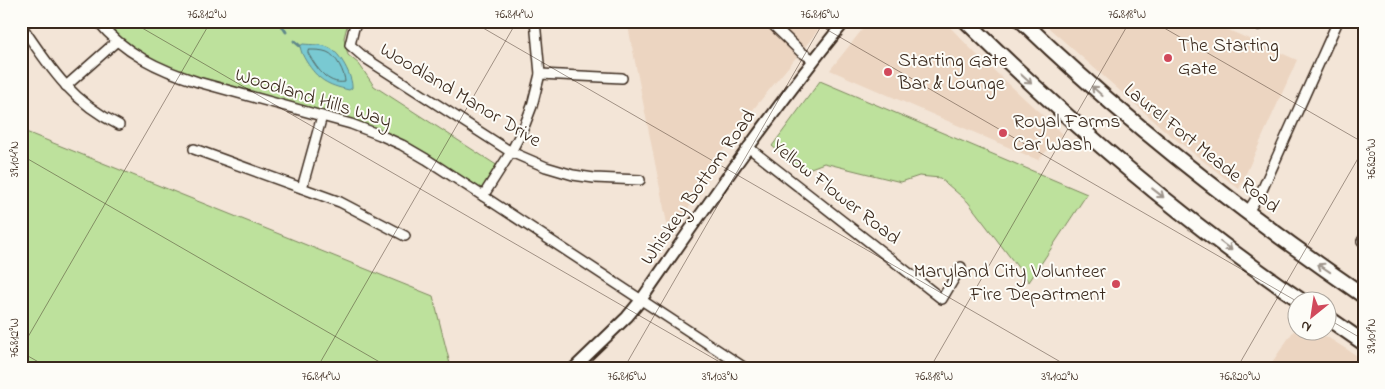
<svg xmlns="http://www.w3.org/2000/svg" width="1385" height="389" font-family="'Indie Flower',sans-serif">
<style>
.built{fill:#ecd5c1}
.green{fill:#bde19c;stroke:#7c865d}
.water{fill:#79c9d2;stroke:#60898a}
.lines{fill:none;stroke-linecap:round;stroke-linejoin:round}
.shore{stroke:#546a66;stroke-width:1}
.stream{stroke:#60898a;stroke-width:3}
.minor-casing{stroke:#3b2a1e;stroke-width:12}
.tertiary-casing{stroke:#3b2a1e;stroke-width:14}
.primary-casing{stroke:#3b2a1e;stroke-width:18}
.minor{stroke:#fdfcf7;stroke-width:9}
.tertiary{stroke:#fdfcf7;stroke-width:10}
.primary{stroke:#fdfcf7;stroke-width:14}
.oneway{stroke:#9c938a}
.ticks{fill:none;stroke:#3b2a1e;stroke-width:1;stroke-opacity:0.45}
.poi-dot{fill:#d1495b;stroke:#fdfcf7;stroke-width:2}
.labels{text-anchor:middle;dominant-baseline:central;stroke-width:4;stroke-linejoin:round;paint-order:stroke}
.poi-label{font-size:20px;fill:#3b2a1e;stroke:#fdfcf7;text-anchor:start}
.street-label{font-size:20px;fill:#3b2a1e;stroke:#fdfcf7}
.neatline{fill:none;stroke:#3b2a1e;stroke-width:2}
.ticks-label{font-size:12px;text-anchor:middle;fill:#3b2a1e}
</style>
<rect width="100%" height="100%" fill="#f3e5d7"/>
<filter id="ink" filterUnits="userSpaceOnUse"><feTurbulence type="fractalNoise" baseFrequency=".02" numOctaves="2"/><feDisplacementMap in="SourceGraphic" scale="10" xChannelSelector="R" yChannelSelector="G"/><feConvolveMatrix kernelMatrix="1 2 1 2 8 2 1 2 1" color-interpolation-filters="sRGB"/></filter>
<g filter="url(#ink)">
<g class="built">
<polygon points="627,21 826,21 733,134 670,239"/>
<polygon points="869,21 944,21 975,53 1063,134 1038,160 830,70"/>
<polygon points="1041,21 1208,21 1297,60 1239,189 1170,135"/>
<polygon points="1297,326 1298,332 1319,332 1364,360 1364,368 1268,368"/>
</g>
<g class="green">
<polygon points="98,21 342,21 347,26 344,38 348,55 359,64 374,86 501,168 483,196 380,135 156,66"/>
<polygon points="820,81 1087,194 1029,282 968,202 940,178 919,176 901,182 824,163 803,171 772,146"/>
<polygon points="21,130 433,296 451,368 21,368"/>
</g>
<path class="water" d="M303,44C311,45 323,44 330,48C340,53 353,77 352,88L349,90C327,85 318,80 306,61C303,56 301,52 300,46Z"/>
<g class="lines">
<path class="shore" d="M310,50C315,50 322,50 327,52C336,55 345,73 345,82C327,85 316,67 308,53V51Z"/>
<g class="stream">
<polyline points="279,21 286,32"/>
<polyline points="294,41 300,46"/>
</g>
<g class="minor-casing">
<g id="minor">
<path d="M98,21C123,53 160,70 198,82L351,124L380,135L402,145L426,159L483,196L745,368"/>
<polyline points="359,21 354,28 350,45 365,58 511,152 546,167 573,175 594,178 640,180"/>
<polyline points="769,21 801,52 814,60"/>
<path d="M21,25C50,68 71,101 119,125"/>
<polyline points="1258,25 1264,21"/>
<polyline points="540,74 622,78"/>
<polyline points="66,86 117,41"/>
<polyline points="748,147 942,299 961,267"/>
<polyline points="194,149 340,202 405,236"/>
<polyline points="302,188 322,116"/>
<polyline points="483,196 511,152 524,127 532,106 540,74 535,21"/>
<polyline points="1247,213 1263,188 1338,21"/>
<polyline points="1362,241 1364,238"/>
</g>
</g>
<g class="tertiary-casing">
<path id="tertiary" d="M574,368L627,317L641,300C707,205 772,111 845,21"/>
</g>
<g class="primary-casing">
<g id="primary">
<path d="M966,21C1070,123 1182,220 1303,302"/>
<path d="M1022,21C1127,123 1243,213 1364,296"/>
<polyline points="1328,318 1364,343"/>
</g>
</g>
<use href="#minor" class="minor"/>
<use href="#tertiary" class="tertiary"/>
<use href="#primary" class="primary"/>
</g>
<defs><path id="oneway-shaft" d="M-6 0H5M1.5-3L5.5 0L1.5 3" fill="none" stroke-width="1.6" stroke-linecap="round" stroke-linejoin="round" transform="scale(1.25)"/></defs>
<g class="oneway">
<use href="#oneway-shaft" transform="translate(1026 79) rotate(42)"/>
<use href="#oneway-shaft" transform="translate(1097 91) rotate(-138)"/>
<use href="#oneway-shaft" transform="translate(1158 193) rotate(38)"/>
<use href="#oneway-shaft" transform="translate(1226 246) rotate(37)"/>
<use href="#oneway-shaft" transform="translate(1324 268) rotate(-146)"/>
</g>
</g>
<path class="ticks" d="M130,21L730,368M471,21L1071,368M812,21L1298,302M1152,21L1364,143M21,155L390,368M1328,319L1364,340M21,349L211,21M21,352L49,368M317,368L517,21M624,368L824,21M930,368L1130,21M1237,368L1364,148"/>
<g class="poi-dot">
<circle cx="1168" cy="58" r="5"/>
<circle cx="888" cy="72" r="5"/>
<circle cx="1003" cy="133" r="5"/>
<circle cx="1116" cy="284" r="5"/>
</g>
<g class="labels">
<g class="poi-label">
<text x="1178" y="46">The Starting<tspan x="1178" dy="23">Gate</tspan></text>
<text x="898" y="61">Starting Gate<tspan x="898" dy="23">Bar &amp; Lounge</tspan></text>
<text x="1013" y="122">Royal Farms<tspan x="1013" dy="23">Car Wash</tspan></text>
<text x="1106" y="272" text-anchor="end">Maryland City Volunteer<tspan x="1106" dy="23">Fire Department</tspan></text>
</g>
<g class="street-label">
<text transform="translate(460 96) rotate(31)">Woodland Manor Drive</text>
<text transform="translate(313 99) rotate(17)">Woodland Hills Way</text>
<text transform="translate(1201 149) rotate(39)">Laurel Fort Meade Road</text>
<text transform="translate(699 188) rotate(-55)">Whiskey Bottom Road</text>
<text transform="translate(835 193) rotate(38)">Yellow Flower Road</text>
</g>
</g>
<rect width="1385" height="389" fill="none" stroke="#fdfcf7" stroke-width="55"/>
<g transform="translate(1312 316) rotate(210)"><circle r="24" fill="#fdfcf7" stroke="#afa8a0"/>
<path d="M0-4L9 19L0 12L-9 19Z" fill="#d1495b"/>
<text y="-8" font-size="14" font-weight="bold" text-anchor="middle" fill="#3b2a1e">N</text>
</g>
<rect x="28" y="28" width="1330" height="334" class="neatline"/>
<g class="ticks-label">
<text x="207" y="18">76.812°W</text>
<text x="514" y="18">76.814°W</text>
<text x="820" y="18">76.816°W</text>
<text x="1127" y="18">76.818°W</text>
<text transform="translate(1371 159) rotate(-90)" y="4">76.820°W</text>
<text transform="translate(14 159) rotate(-90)" y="4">39.104°N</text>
<text transform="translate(1371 336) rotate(-90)" y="4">39.101°N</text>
<text transform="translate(14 338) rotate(-90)" y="4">76.812°W</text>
<text x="321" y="380">76.814°W</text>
<text x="627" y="380">76.816°W</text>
<text x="720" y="380">39.103°N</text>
<text x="934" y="380">76.818°W</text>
<text x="1060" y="380">39.102°N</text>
<text x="1240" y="380">76.820°W</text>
</g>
</svg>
